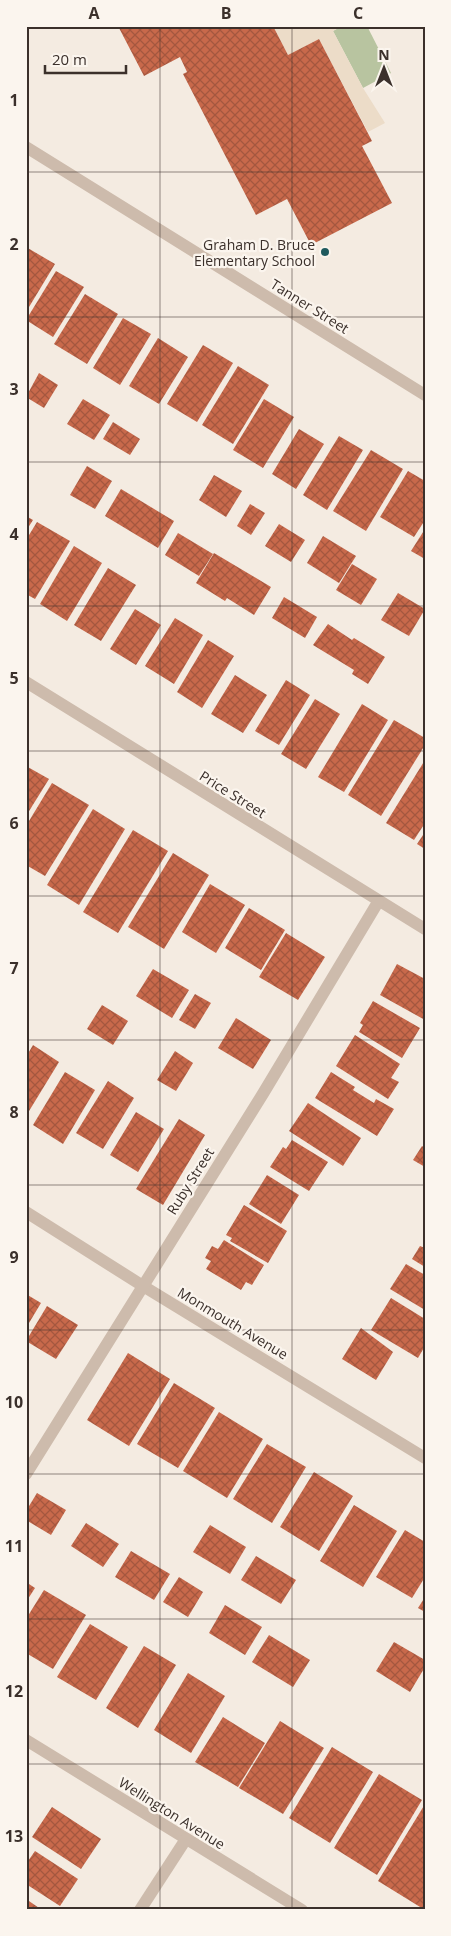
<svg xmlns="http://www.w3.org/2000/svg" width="451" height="1936" font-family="'Open Sans',sans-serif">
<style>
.green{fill:#b8c4a0}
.plaza{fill:#ecdcc8}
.building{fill:url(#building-cross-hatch)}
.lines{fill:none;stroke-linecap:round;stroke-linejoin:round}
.minor{stroke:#cdbbac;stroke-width:12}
.grid{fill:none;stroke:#3b302b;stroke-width:1;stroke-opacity:0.55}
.poi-dot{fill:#1f5a5e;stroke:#fbf5ee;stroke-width:2}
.labels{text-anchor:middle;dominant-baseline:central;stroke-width:4.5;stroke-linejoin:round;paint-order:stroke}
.poi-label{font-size:14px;fill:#3b302b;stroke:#fbf5ee;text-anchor:end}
.street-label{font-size:14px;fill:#3b302b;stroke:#fbf5ee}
.neatline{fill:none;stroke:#3b302b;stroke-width:2}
.grid-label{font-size:16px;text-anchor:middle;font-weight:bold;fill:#3b302b}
</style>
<defs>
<pattern id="building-cross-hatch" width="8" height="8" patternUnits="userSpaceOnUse" patternTransform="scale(1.25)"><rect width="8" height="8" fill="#c8694b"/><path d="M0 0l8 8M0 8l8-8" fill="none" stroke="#a4573f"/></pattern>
</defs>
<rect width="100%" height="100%" fill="#f4ebe1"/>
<polygon class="green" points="342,26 367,26 391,73 363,88 333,31"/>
<polygon class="plaza" points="273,26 342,26 333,31 363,88 385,123 368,132 319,39 288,55"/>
<g class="building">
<polygon points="118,26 273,26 288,55 319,39 372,141 362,146 392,203 311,245 287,199 256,215 183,74 187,72 180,57 144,76"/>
<polygon points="26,247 55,264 26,312"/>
<polygon points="56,271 84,287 53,337 26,320"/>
<polygon points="85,294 118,314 87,364 54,344"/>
<polygon points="123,318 151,334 120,385 93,368"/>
<polygon points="158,338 188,357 159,404 129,386"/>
<polygon points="203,345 233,363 197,422 167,404"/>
<polygon points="238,366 269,385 233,444 202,425"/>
<polygon points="39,373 58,385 44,408 26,397"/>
<polygon points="83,399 110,415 94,440 67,424"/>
<polygon points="264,399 294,417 263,468 233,450"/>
<polygon points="113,422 140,439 130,455 103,439"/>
<polygon points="299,429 324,444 296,489 272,474"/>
<polygon points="339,436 363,450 327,510 303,495"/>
<polygon points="371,450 403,469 366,531 333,511"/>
<polygon points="87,466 112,481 95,509 70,495"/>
<polygon points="408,471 425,481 425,520 414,537 380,517"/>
<polygon points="214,475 242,491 226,517 199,500"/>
<polygon points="121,489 174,521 158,548 105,516"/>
<polygon points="250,504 265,513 251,535 237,526"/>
<polygon points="26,516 33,520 26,531"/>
<polygon points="37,522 70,541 35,599 26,594 26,540"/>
<polygon points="279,524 305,540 291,562 265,546"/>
<polygon points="425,529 425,559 411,551"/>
<polygon points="178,533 213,554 199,576 165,555"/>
<polygon points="323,536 356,556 339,583 307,563"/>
<polygon points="74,546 102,563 67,621 40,604"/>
<polygon points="214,553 271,587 254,615 227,598 225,601 196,583"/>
<polygon points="352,564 377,579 361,605 336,590"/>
<polygon points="108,568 136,585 101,641 74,625"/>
<polygon points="398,593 425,609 409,636 381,620"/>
<polygon points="284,597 317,617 305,638 272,618"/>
<polygon points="135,609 161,625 136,665 110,649"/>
<polygon points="175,618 203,635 174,684 145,666"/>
<polygon points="328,624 352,640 354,638 385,657 368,684 352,674 354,670 313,645"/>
<polygon points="208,640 234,656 202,708 177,692"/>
<polygon points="235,675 267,695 243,733 211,714"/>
<polygon points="286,680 310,695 279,745 255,731"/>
<polygon points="315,699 340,714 306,769 281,754"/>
<polygon points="362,704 388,720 344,792 318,777"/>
<polygon points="394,720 425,738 425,745 381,816 348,795"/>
<polygon points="425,760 425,823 414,840 386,823"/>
<polygon points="26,766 49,779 26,816"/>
<polygon points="52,783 89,805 45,876 26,865 26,826"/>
<polygon points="93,809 125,829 79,905 47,885"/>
<polygon points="133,830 168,851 118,933 83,912"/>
<polygon points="425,832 425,849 417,844"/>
<polygon points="173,853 209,875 164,949 128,927"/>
<polygon points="210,884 245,905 216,953 182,932"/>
<polygon points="249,908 285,930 261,970 225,948"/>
<polygon points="286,933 325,957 298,1000 259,977"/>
<polygon points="397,964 425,979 425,1020 380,995"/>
<polygon points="153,969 189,990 172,1018 136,996"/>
<polygon points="195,994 211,1003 195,1029 179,1020"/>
<polygon points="373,1001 420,1028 402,1058 359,1032 363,1025 360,1023"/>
<polygon points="102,1005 128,1021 113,1045 87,1029"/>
<polygon points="236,1018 271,1040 253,1069 218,1048"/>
<polygon points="355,1035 400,1064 391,1078 399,1082 388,1099 336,1066"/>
<polygon points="33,1045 59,1062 26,1116 26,1057"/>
<polygon points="175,1051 193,1063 176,1091 157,1080"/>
<polygon points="65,1072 95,1090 63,1144 33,1125"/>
<polygon points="331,1072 355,1087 353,1090 374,1103 376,1099 394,1109 377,1136 315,1098"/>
<polygon points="108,1081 134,1098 103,1149 76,1133"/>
<polygon points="308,1103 361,1138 343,1166 289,1131"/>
<polygon points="136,1112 164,1129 138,1172 110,1155"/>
<polygon points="179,1119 205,1135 163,1205 136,1189"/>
<polygon points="292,1140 328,1162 309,1191 270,1167 283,1147 286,1149"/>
<polygon points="422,1146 425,1148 425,1167 413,1160"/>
<polygon points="267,1175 299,1195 281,1224 249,1204"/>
<polygon points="244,1205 287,1231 268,1263 230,1241 232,1238 226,1235"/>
<polygon points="224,1240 264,1265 252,1285 246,1282 241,1290 206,1269 211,1261 205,1258 212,1246 218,1249"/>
<polygon points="420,1246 425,1248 425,1267 412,1259"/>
<polygon points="406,1264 425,1275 425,1310 390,1289"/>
<polygon points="26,1294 41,1303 26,1328"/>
<polygon points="391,1298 425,1319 425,1346 418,1358 371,1330"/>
<polygon points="47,1306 78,1325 56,1359 26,1341"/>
<polygon points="361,1328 393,1352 376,1380 342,1359"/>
<polygon points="128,1353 170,1379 129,1446 87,1420"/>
<polygon points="174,1383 215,1408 178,1468 137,1444"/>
<polygon points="219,1412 263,1439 227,1498 183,1471"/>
<polygon points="267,1444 306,1467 272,1523 233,1499"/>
<polygon points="314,1472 353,1496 319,1551 280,1527"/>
<polygon points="37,1493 66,1510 51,1535 26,1520 26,1511"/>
<polygon points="354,1505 397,1531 363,1587 320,1561"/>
<polygon points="86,1523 119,1544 103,1567 71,1546"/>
<polygon points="210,1525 246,1547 230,1574 193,1552"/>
<polygon points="405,1530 425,1542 425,1577 412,1598 376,1577"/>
<polygon points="131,1551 170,1574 154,1600 115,1577"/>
<polygon points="256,1556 296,1580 281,1604 241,1580"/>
<polygon points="179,1577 203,1592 188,1617 163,1602"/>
<polygon points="26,1582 35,1588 26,1602"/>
<polygon points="44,1590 86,1615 53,1669 26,1653 26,1619"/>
<polygon points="425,1597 425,1612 418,1608"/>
<polygon points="225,1605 262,1627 245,1655 209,1633"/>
<polygon points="90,1624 128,1647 96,1700 57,1677"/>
<polygon points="269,1635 310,1660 293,1687 252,1662"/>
<polygon points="394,1642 425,1660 425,1667 410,1692 376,1671"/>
<polygon points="144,1646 176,1665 138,1728 106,1708"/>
<polygon points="188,1673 225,1696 191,1753 154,1730"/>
<polygon points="223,1717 265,1743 238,1787 195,1762"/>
<polygon points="280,1721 324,1748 283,1814 239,1788"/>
<polygon points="332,1747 373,1772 330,1843 289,1818"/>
<polygon points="379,1774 422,1800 377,1875 334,1848"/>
<polygon points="425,1804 425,1910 378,1881"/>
<polygon points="52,1807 101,1839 81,1869 32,1837"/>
<polygon points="35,1851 78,1879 60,1906 26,1884 26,1864"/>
<polygon points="26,1899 42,1910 26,1910"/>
</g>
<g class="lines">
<g class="minor">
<polyline points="26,147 425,395"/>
<polyline points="26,682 425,929"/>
<polyline points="26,1212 143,1286 425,1458"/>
<polyline points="26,1474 264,1092 378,902"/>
<polyline points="26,1740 302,1910"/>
<polyline points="140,1910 186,1839"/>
</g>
</g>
<path class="grid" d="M160,26V1910M292,26V1910M26,172H425M26,317H425M26,462H425M26,606H425M26,751H425M26,896H425M26,1040H425M26,1185H425M26,1330H425M26,1474H425M26,1619H425M26,1764H425"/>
<circle class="poi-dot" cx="325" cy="252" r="5"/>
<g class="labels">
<g class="poi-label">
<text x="315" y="244">Graham D. Bruce<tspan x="315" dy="16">Elementary School</tspan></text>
</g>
<g class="street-label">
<text transform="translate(310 306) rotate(32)">Tanner Street</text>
<text transform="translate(233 794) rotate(32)">Price Street</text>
<text transform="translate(190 1181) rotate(-58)">Ruby Street</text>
<text transform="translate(233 1323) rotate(31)">Monmouth Avenue</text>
<text transform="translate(172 1813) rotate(32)">Wellington Avenue</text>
</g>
</g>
<rect width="451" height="1936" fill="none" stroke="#fbf5ee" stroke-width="55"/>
<g transform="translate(384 68)" stroke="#fbf5ee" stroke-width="4" paint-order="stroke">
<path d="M0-4L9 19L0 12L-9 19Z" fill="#3b302b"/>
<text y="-8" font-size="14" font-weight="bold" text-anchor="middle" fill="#3b302b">N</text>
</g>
<path d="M45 65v8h81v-8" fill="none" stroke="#3b302b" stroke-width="2.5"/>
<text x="52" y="65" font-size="15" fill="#3b302b" stroke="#fbf5ee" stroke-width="4" paint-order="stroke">20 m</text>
<rect x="28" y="28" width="396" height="1880" class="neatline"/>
<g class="grid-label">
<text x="94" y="19">A</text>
<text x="226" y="19">B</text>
<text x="358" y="19">C</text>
<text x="14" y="106">1</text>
<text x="14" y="250">2</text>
<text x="14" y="395">3</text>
<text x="14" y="540">4</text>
<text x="14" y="684">5</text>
<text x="14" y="829">6</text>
<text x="14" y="974">7</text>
<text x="14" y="1118">8</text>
<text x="14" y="1263">9</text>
<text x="14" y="1408">10</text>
<text x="14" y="1552">11</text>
<text x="14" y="1697">12</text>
<text x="14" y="1842">13</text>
</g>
</svg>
